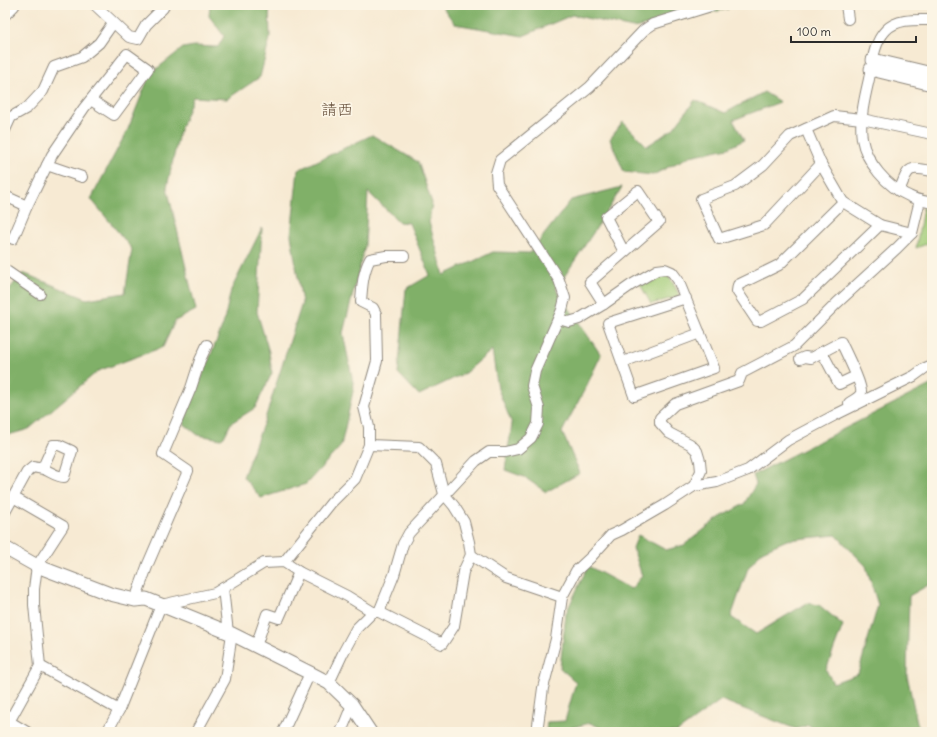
<svg xmlns="http://www.w3.org/2000/svg" width="937" height="737" font-family="Delius,'Klee One',sans-serif">
<style>
.green{fill:#a1cc78;stroke:#667c52}
.forest{fill:#80b068;stroke:#566e4a;fill-rule:evenodd}
.lines{fill:none;stroke-linecap:round;stroke-linejoin:round}
.minor-casing{stroke:#918a7f;stroke-width:12}
.tertiary-casing{stroke:#918a7f;stroke-width:15}
.minor{stroke:#fff;stroke-width:10}
.tertiary{stroke:#fff;stroke-width:13}
.labels{text-anchor:middle;dominant-baseline:central;stroke-width:3.5;stroke-linejoin:round;paint-order:stroke}
.quarter-label{font-size:16px;fill:#67503c;stroke:#fcf5e5}
</style>
<rect width="100%" height="100%" fill="#fcf5e5"/>
<filter id="ink" filterUnits="userSpaceOnUse"><feTurbulence type="fractalNoise" baseFrequency=".025" numOctaves="2"/><feDisplacementMap in="SourceGraphic" scale="8" xChannelSelector="R" yChannelSelector="G"/><feConvolveMatrix kernelMatrix="1 2 1 2 8 2 1 2 1" color-interpolation-filters="sRGB"/></filter>
<filter id="wash" filterUnits="userSpaceOnUse"><feTurbulence type="fractalNoise" baseFrequency=".012" numOctaves="4" result="noise"/><feDisplacementMap in="SourceGraphic" scale="16" xChannelSelector="R" yChannelSelector="G"/><feGaussianBlur stdDeviation="0.9" result="paint"/><feColorMatrix in="noise" values="0 0 0 0 0 0 0 0 0 0 0 0 0 0 0 0 0 1.4 0 .05"/><feComposite in="paint" operator="in"/></filter>
<g filter="url(#wash)">
<rect width="100%" height="100%" fill="#f7ead3"/>
<g class="green">
<polygon points="925,207 932,208 932,242 916,248 923,208"/>
<polygon points="662,274 670,278 680,296 651,304 640,284 653,275"/>
</g>
<g class="forest">
<polygon points="210,5 269,5 270,38 260,77 227,99 193,97 179,133 167,187 196,310 175,321 163,347 98,371 29,429 5,436 5,294 23,273 87,299 125,293 132,249 91,199 128,129 150,74 183,48 194,46 218,47 224,36 209,16"/>
<polygon points="441,5 731,5 728,9 633,28 572,15 523,36 455,24"/>
<polygon points="764,92 780,102 733,120 744,140 728,148 690,156 653,175 624,172 610,139 623,122 647,146 673,129 695,100 725,113"/>
<polygon points="372,135 418,162 432,203 429,222 444,275 493,252 530,253 571,200 622,187 603,218 556,289 601,355 586,387 562,432 580,473 546,492 524,477 505,470 512,424 498,389 492,350 465,373 419,395 398,373 406,289 430,275 409,223 399,222 368,192 365,246 343,333 354,387 341,446 306,484 261,498 243,477 265,419 302,303 291,235 298,170"/>
<polygon points="262,228 257,312 269,352 272,373 255,408 231,423 224,437 221,439 198,435 183,423 223,325 231,290"/>
<path d="M932,384V583L909,596L907,675L919,732H817L809,725L796,729L721,700L677,732H610L590,723L555,732H546L547,722L565,721L576,682L560,668L566,613L588,566L631,589L642,576L633,548L638,535L666,550L684,545L719,518L744,504L756,484L753,475ZM836,535L866,566L878,605L858,674L833,683L826,670L843,625L819,605L807,603L756,634L731,617L748,568L762,551L787,540Z"/>
</g>
</g>
<g filter="url(#ink)">
<g class="lines">
<g class="minor-casing">
<g id="minor">
<polyline points="95,5 129,37 138,39 146,25 163,8 164,5"/>
<polyline points="846,5 848,19"/>
<path d="M932,20C917,20 898,18 886,30C874,42 872,63 869,79C865,96 859,121 862,139C866,162 887,187 909,196C916,200 924,201 932,203"/>
<polyline points="806,129 821,164 843,202 880,225 912,233"/>
<polyline points="5,130 11,117 27,108 43,91 54,67 82,57 99,43 113,23"/>
<polyline points="821,164 764,225 719,239 701,199 735,186 763,165 790,136 834,116 862,119 932,134"/>
<polyline points="47,165 82,177"/>
<path d="M899,191C909,168 906,166 932,171"/>
<polyline points="5,196 27,206"/>
<polyline points="843,202 779,265 738,285 737,291 757,321 761,321 803,299 880,225"/>
<polyline points="13,239 27,206 52,155 84,108 127,54 148,69 114,115 91,100"/>
<polyline points="5,270 40,294"/>
<polyline points="604,304 590,282 659,222 638,191 606,217 624,252"/>
<polyline points="559,319 569,322 579,319 604,304 631,285 657,270 665,269 672,272 678,280 714,368 634,396 608,323 686,298"/>
<polyline points="800,359 805,357 811,358 822,352"/>
<polyline points="623,362 700,333"/>
<path d="M849,403C853,400 859,398 861,393C863,386 845,351 841,342L822,352L839,384L856,376"/>
<polyline points="369,445 419,447 436,464 444,494 454,506 464,522 469,542 471,555"/>
<polyline points="694,486 701,471 700,461 697,451 690,444 669,433 660,423 660,418 675,404 739,381 742,373 794,346 837,303 897,248 912,233 920,200"/>
<path d="M5,512L27,472L33,467C36,468 40,468 43,469C50,471 56,477 64,477L72,451L59,445H53L44,465V469"/>
<path d="M284,562L331,503L355,479L369,445V427L364,407L377,361L376,314L373,308L361,302C362,287 363,272 370,259L386,256H404"/>
<polyline points="223,588 228,633"/>
<polyline points="135,600 148,564 188,471 163,454 191,388 200,360 207,345"/>
<polyline points="379,612 394,575 403,544 409,533 476,461 489,452 505,452 518,449 531,438 538,424 539,408 532,386 535,371 562,310 565,298 559,280 497,185 496,173 500,160 590,87 644,30 653,24 714,5"/>
<polyline points="256,646 267,614 279,618 299,572"/>
<polyline points="40,666 119,710"/>
<polyline points="329,683 343,653 356,629 373,612"/>
<polyline points="5,719 27,732"/>
<polyline points="5,729 40,666 34,605 34,589 37,566 63,526 13,497"/>
<polyline points="107,732 119,710 161,605 215,593 264,563 284,562 299,572 347,596 373,612 379,612 442,644 454,626 463,572 471,555 506,578 562,597"/>
<polyline points="196,732 225,679 232,634"/>
<polyline points="283,732 310,673"/>
<polyline points="341,732 352,705"/>
<polyline points="537,732 543,688 556,639 562,597 576,571 591,557 611,535 622,530 665,505 694,486 717,482 748,470 788,440 837,414 914,376 925,368 932,365"/>
</g>
</g>
<g class="tertiary-casing">
<g id="tertiary">
<polyline points="5,13 13,5"/>
<polyline points="873,60 932,74"/>
<polyline points="871,69 932,84"/>
<polyline points="5,548 37,566 110,594 135,600 146,599 161,605 232,634 310,673 329,683 352,705 370,732"/>
</g>
</g>
<use href="#minor" class="minor"/>
<use href="#tertiary" class="tertiary"/>
</g>
</g>
<g class="labels">
<g class="quarter-label">
<text x="337" y="109">請西</text>
</g>
</g>
<rect width="937" height="737" fill="none" stroke="#fcf5e5" stroke-width="20"/>
<path d="M791 36v6h125v-6" fill="none" stroke="#2b2b2b" stroke-width="2"/>
<text x="797" y="36" font-size="12" fill="#2b2b2b" stroke="#fcf5e5" stroke-width="3" paint-order="stroke">100 m</text>
</svg>
